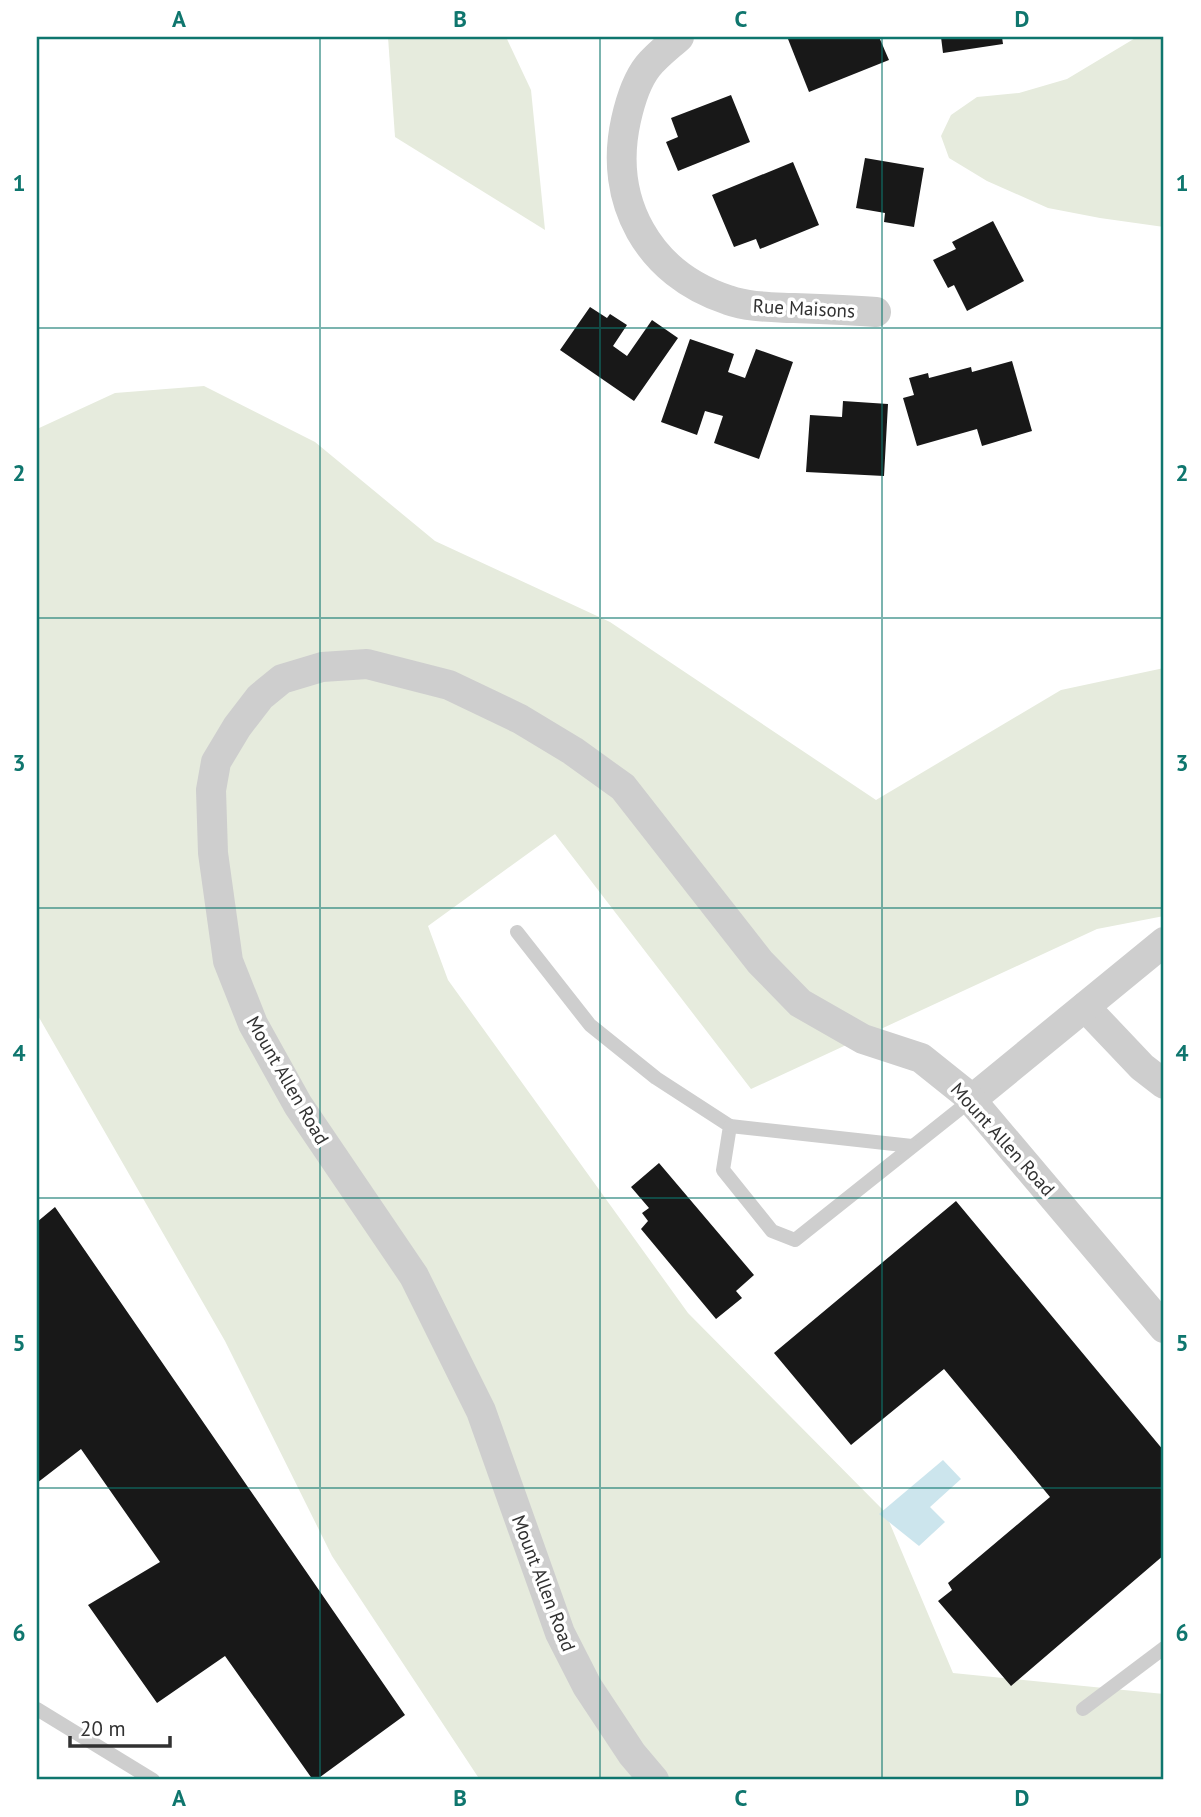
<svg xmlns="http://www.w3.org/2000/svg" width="1201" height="1817" font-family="'PT Sans',sans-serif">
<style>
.green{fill:#e6ebdd}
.water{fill:#cce5ed}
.building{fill:#181818}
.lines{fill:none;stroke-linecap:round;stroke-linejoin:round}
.service{stroke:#cecece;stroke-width:14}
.minor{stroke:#cecece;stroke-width:30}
.grid{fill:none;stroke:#0f766e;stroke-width:2;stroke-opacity:0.55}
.labels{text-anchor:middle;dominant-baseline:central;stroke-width:7;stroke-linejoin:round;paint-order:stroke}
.street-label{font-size:19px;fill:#313131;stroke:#fff}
.neatline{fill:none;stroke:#0f766e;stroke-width:2.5}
.grid-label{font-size:23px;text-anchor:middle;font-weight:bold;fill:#0f766e}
</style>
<rect width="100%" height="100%" fill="#fff"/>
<g class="green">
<polygon points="388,37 506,37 531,90 545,230 395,137"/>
<polygon points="1137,37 1164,37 1164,227 1100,218 1048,208 987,181 949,158 941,136 951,115 977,97 1019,93 1067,79"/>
<polygon points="204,386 315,442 435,541 610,622 876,800 1061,690 1164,668 1164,916 1097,929 751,1089 555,834 428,926 448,980 688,1313 885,1512 953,1673 1164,1694 1164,1780 480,1780 332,1556 225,1341 37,1014 37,429 115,393"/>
</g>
<polygon class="water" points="943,1460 961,1479 930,1507 945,1522 919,1546 879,1514"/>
<g class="building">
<polygon points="795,37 879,37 889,60 809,92 788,39"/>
<polygon points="941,37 1002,37 1003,44 943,53"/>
<polygon points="731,95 750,142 678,171 666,142 678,137 671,118"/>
<polygon points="865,158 924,168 914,227 884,222 885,213 856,208"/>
<polygon points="793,162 819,225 760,249 756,239 734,247 712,195"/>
<polygon points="993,221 1024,281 967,311 954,285 948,288 933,260 956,249 952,242"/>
<polygon points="590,307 607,318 610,314 627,325 613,346 627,356 652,320 678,338 634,401 560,350"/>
<polygon points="690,339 734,354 728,372 745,378 756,349 793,362 759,459 714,443 723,416 705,411 697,435 661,422"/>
<polygon points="1012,361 1032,431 982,446 977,429 917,446 903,398 914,395 909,378 928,373 929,378 971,367 972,372"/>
<polygon points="843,401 888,404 884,476 806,472 810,415 842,417"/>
<polygon points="659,1163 754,1275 736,1291 742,1298 716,1319 641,1229 648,1221 642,1213 649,1208 631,1187"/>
<polygon points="956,1201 1164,1451 1164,1555 1011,1686 938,1601 952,1590 948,1583 1050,1497 944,1369 851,1445 774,1353"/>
<polygon points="55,1207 405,1715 316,1780 313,1780 225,1656 157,1703 88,1605 160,1562 81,1449 37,1483 37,1222"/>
</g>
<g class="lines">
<g class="service">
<polyline points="517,932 590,1025 656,1078 730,1126 723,1170 772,1231 795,1240 971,1100"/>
<polyline points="730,1126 912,1146"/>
<polyline points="37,1709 153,1780"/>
<polyline points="1083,1709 1164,1648"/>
</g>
<g class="minor">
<path d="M679,37C669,46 657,55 648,66C636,81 630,102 626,120C608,201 648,274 728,300C748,307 770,307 791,308C819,309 848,310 876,312"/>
<polyline points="1085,1007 1142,1067 1164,1084"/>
<polyline points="971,1100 1164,942"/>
<polyline points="654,1780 632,1754 587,1686 560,1633 481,1411 414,1276 298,1105 253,1024 228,961 213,853 211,790 216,762 237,727 260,697 282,679 322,667 367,664 449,685 520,719 573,751 623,787 760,962 800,1003 863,1039 921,1058 966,1094 1164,1328"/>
</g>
</g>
<path class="grid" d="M320,37V1780M600,37V1780M882,37V1780M37,328H1164M37,618H1164M37,908H1164M37,1198H1164M37,1488H1164"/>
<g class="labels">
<g class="street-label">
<text transform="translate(804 308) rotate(3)">Rue Maisons</text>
<text transform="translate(288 1080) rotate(60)">Mount Allen Road</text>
<text transform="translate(1003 1139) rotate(48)">Mount Allen Road</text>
<text transform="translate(544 1583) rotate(69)">Mount Allen Road</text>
</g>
</g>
<rect width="1201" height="1817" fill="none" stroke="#ffffff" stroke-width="77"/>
<path d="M70 1736v10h100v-10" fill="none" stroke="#313131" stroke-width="3.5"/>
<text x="80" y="1736" font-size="21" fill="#313131" stroke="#ffffff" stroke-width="5" paint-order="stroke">20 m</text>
<rect x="38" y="38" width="1124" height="1740" class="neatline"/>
<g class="grid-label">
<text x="179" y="27">A</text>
<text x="460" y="27">B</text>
<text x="741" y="27">C</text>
<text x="1022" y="27">D</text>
<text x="19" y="191">1</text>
<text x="1182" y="191">1</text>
<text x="19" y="481">2</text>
<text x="1182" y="481">2</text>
<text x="19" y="771">3</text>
<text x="1182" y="771">3</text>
<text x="19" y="1061">4</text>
<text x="1182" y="1061">4</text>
<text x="19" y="1351">5</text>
<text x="1182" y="1351">5</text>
<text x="19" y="1641">6</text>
<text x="1182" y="1641">6</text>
<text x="179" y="1806">A</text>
<text x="460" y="1806">B</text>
<text x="741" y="1806">C</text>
<text x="1022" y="1806">D</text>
</g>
</svg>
